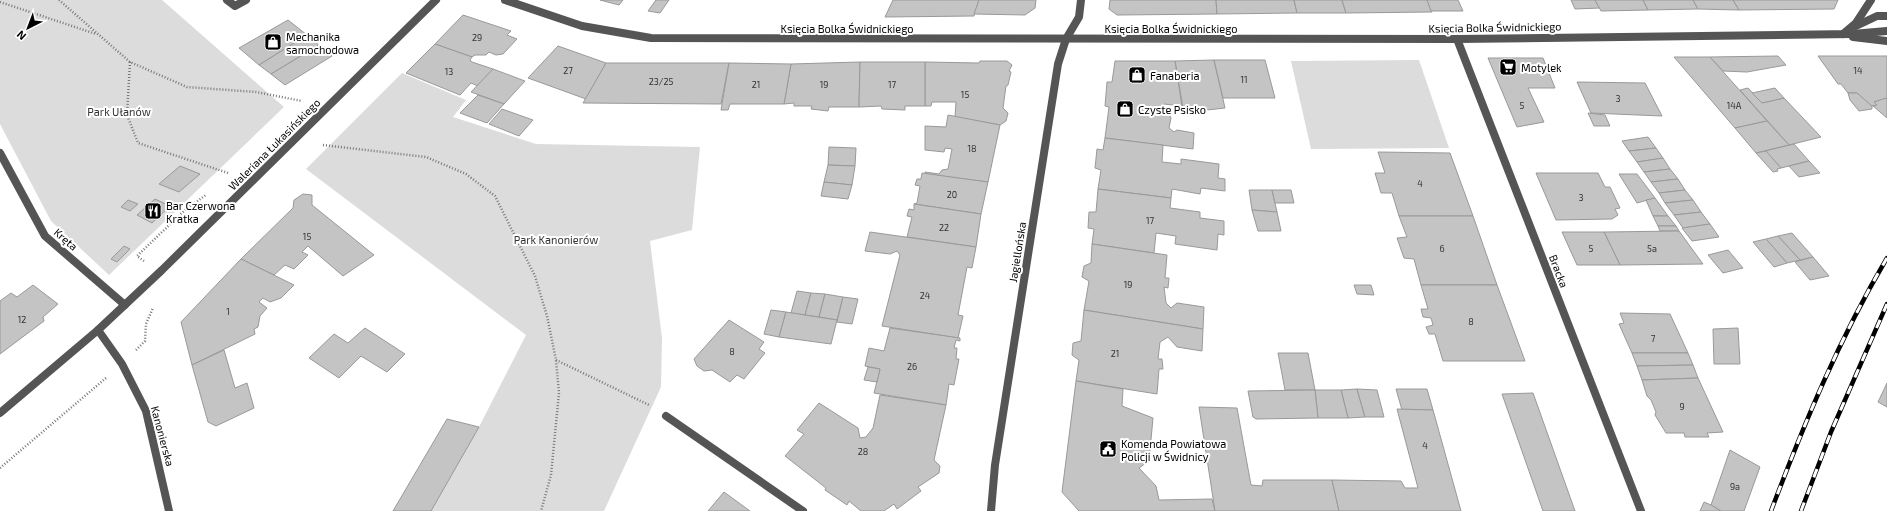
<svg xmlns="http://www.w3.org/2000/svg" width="1887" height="511" font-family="'Exo 2',sans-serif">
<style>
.green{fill:#dcdcdc}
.building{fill:#c4c4c4;stroke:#999}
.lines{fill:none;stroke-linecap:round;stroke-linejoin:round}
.path{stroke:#777;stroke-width:2.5;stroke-dasharray:1 2;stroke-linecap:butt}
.service{stroke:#555;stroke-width:8}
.minor{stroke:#555;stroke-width:8}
.tertiary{stroke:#555;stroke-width:8}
.rail-casing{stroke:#000;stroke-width:4.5}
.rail{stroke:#fff;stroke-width:3;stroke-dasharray:9;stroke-linecap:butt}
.labels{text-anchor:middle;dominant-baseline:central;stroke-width:4;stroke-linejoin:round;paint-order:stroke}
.number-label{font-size:9px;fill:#313131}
.street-label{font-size:11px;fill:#000;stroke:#fff}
.poi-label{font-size:11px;fill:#000;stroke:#fff;text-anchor:start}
.park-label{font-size:11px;fill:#333;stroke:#fff}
</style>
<rect width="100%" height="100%" fill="#fff"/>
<g class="green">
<polygon points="0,0 162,0 284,107 109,275 51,221 0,124"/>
<polygon points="1419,60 1449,148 1311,149 1291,61"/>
<polygon points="402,73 466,100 453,117 536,144 700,147 692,230 650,241 662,338 661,387 604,511 430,511 479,427 526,335 306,169"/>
</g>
<g class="building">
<polygon points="600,0 623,0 619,5"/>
<polygon points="656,0 669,0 660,13 648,11"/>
<polygon points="893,0 979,0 974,16 885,17"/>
<polygon points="979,0 1036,0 1035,8 1025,15 974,14"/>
<polygon points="1110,0 1216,0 1217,14 1117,15 1109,9"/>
<polygon points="1216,0 1294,0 1297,13 1217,14"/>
<polygon points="1294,0 1342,0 1346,13 1297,13"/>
<polygon points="1342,0 1427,0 1432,12 1346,13"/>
<polygon points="1427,0 1458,0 1463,11 1431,11"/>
<polygon points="1571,0 1595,0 1600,8 1575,9"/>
<polygon points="1595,0 1643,0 1648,10 1601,11"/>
<polygon points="1643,0 1693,0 1698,9 1648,10"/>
<polygon points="1693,0 1733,0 1739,10 1698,9"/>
<polygon points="1733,0 1838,0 1834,9 1739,10"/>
<polygon points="463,15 511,31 507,35 517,39 503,54 496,55 489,52 486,55 475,55 472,57 435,44"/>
<polygon points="288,20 307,35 259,65 239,48"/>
<polygon points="307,35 319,45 271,74 259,65"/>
<polygon points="435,44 472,57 470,60 472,62 493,69 478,86 471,83 460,95 406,73"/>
<polygon points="319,45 332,56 285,85 271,74"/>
<polygon points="558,46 606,63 586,99 528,78"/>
<polygon points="1778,56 1786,65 1747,72 1723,71 1710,57"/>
<polygon points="1818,56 1887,56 1887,99 1874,102 1877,105 1871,106 1857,93 1848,93 1841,84 1838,84"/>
<polygon points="1674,57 1710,57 1767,121 1735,128"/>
<polygon points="1488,58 1543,58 1555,88 1528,88 1544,122 1517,127"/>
<polygon points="1214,60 1225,108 1207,110 1206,108 1183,108 1175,61"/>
<polygon points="1214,60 1265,60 1275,98 1223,98"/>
<polygon points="980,61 1007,61 1012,65 1009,71 1011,72 1008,85 1006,86 1003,108 1008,113 1006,121 1000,125 955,117 956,102 932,102 931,106 925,106 925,62 979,63"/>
<polygon points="1115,61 1175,61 1182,106 1164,104 1164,107 1166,107 1171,118 1169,128 1174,132 1177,130 1194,133 1193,149 1105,138 1109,107 1105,106 1107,82 1112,82"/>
<polygon points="860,62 859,107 829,107 828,111 811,109 812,106 794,106 794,103 784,104 791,64"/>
<polygon points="860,62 925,62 925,106 905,106 905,110 882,109 881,106 859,107"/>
<polygon points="606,63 729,63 721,104 583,103"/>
<polygon points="729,63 791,64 784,104 730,104 728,110 721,110"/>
<polygon points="493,69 525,81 504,104 471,92"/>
<polygon points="1577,82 1645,83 1662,116 1591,113"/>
<polygon points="1748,88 1762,103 1784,98 1821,137 1789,145 1740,90"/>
<polygon points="1775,88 1784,98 1762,103 1752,93"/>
<polygon points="1848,93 1857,93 1872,106 1872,109 1859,111 1850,100"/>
<polygon points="478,95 504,104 487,123 460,113"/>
<polygon points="1886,98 1887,99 1887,118 1873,106 1877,105 1874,102"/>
<polygon points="502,109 533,120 519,136 489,124"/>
<polygon points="1588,113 1605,115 1610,126 1594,126"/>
<polygon points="948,115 1000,125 988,182 925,174 925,172 939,174 942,170 948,169 952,149 945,148 944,152 925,150 925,126 946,127"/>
<polygon points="1767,121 1789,145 1756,153 1735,128"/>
<polygon points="1648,137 1656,148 1629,151 1622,141"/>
<polygon points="1105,138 1163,145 1162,162 1181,164 1181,159 1219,164 1218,178 1225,179 1225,191 1201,188 1200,194 1172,189 1171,198 1098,189 1101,170 1095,168 1097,149 1103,150"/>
<polygon points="1794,144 1809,161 1781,168 1765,151"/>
<polygon points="829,147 856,148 855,166 828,165"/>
<polygon points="1656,148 1663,158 1637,162 1629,151"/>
<polygon points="1766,151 1781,168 1777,169 1778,171 1773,172 1756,153"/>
<polygon points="1378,152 1450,153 1473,216 1399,216 1392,193 1381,193 1375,173 1385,173"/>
<polygon points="1663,158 1670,169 1644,172 1637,162"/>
<polygon points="1809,161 1820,173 1799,177 1789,166"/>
<polygon points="828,165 855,166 852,185 824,182"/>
<polygon points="180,166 200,174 179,192 159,184"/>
<polygon points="1670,169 1678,179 1651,182 1644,172"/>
<polygon points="922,173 988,182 981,214 914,204 917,203 920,186 915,185 917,179 921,179"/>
<polygon points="1536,173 1598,173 1605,187 1610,187 1620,208 1615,209 1618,215 1612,219 1556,220"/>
<polygon points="1619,174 1637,174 1655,198 1637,203"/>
<polygon points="1678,179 1685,190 1659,193 1651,182"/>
<polygon points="824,182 852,185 848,199 821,196"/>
<polygon points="1098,189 1171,198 1170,208 1200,212 1200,218 1224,221 1224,235 1218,234 1217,250 1175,244 1176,236 1156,233 1154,253 1092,244 1094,229 1088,228 1089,212 1096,212"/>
<polygon points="1249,190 1272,190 1277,212 1252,210"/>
<polygon points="1272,190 1291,190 1294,203 1275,203"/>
<polygon points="1685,190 1693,200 1665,203 1659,193"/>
<polygon points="303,194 312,195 312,205 374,255 343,276 308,246 302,252 308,255 294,269 285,265 274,275 241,259 293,208 294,200"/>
<polygon points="1655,198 1668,216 1653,216 1646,200"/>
<polygon points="155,199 170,206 152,223 137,215"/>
<polygon points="128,200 138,204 130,211 121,207"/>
<polygon points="1693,200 1701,212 1674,215 1665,203"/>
<polygon points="914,204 981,214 976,247 907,237 912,217 907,216 909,209 914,210"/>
<polygon points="1252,210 1277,212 1281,231 1258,231"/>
<polygon points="1701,212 1710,224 1683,228 1674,215"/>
<polygon points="1399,216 1473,216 1497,285 1421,285 1414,259 1404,258 1397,238 1407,237"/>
<polygon points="1653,216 1668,216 1676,226 1658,226"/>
<polygon points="1710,224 1719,237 1692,241 1682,228"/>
<polygon points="1658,226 1676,226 1679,231 1660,231"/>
<polygon points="1679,231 1703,264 1620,265 1604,232"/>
<polygon points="870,232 976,247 972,268 967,267 958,315 963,316 958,338 882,326 900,255 897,251 890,254 865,251"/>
<polygon points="1562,232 1604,232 1620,265 1577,265"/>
<polygon points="1792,233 1813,257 1800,260 1778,236"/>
<polygon points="1778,236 1800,260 1787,263 1766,239"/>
<polygon points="1766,239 1787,263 1774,267 1753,242"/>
<polygon points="1092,244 1167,255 1165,278 1169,278 1168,288 1164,287 1166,303 1171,308 1177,303 1204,307 1203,329 1084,310 1089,281 1082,277 1084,266 1091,263"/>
<polygon points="124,246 130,249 117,262 111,259"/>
<polygon points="1728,250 1743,268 1723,273 1708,255"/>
<polygon points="1813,257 1829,276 1810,280 1795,262"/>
<polygon points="241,259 294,285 281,298 270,302 263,298 259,302 267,308 260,316 258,327 254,329 255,334 192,365 181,322"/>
<polygon points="33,285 58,304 43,317 44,321 0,354 0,301 11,293 17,297"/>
<polygon points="1354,285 1371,285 1374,295 1357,294"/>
<polygon points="1421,285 1497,285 1525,361 1443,361 1435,334 1429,334 1426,327 1433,325 1431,318 1423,317 1421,309 1428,309"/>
<polygon points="797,291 811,293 805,315 791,313"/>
<polygon points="811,293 825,294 819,317 805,315"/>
<polygon points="825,294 843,297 837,320 819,317"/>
<polygon points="843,297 858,299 852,324 837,322"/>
<polygon points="771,310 786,312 779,337 764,334"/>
<polygon points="1084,310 1203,329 1202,351 1177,347 1168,337 1160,342 1158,359 1162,359 1163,369 1159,369 1157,394 1076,381 1079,360 1072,355 1073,343 1081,341"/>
<polygon points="786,312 837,320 831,344 779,337"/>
<polygon points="1620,313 1670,314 1688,353 1632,353 1619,324 1624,323"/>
<polygon points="729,320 764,342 759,349 765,353 744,379 737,375 730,382 712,370 704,371 697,366 694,359"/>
<polygon points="365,328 405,354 387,372 361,356 339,378 309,358 334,334 348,343"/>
<polygon points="890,328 960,338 960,341 956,340 954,348 957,348 956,359 959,359 954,385 949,384 946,405 874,393 880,369 865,366 869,348 884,351"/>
<polygon points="1738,328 1740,364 1714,364 1713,329"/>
<polygon points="224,350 235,388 247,383 254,408 216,426 208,422 192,365"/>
<polygon points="1278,353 1308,353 1315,390 1285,390"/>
<polygon points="1632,353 1688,353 1693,365 1637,366"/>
<polygon points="1693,365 1698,378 1642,380 1637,366"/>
<polygon points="868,367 880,369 877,382 864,380"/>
<polygon points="1698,378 1723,432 1707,433 1709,437 1685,437 1684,433 1666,433 1655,415 1656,412 1651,400 1647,396 1642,380"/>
<polygon points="1076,381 1123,389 1122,406 1153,418 1149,461 1139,468 1156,486 1159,500 1212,499 1215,511 1079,511 1062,492"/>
<polygon points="1887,383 1887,407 1878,402"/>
<polygon points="1357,389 1365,417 1348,418 1341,390"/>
<polygon points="1357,389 1377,390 1384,417 1365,417"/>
<polygon points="1396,389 1427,389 1433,410 1402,410"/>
<polygon points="1315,390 1341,390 1348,418 1318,418"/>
<polygon points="1315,390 1318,418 1256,419 1253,417 1248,391"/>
<polygon points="1533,393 1575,511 1543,511 1502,394"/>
<polygon points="880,395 946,405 934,460 940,466 939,473 918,487 921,491 897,509 894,504 884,511 861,511 849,501 847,505 825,490 826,488 785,456 804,434 797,430 819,403 858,428 860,438 866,437 873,428"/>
<polygon points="1199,407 1237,408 1251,485 1262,486 1263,480 1332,480 1339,511 1215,511"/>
<polygon points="1397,409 1433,410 1461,511 1339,511 1332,480 1401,481 1405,488 1418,488"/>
<polygon points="447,419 479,427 431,511 393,511"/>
<polygon points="1730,450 1760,467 1744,511 1721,511 1711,505"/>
<polygon points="724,492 750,511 708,511"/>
<polygon points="1704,502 1711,505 1721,511 1700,511"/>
</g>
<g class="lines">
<g class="path">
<polyline points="59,0 130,62 187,87 256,92 302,101"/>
<polyline points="0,2 96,34"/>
<polyline points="130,62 127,115 138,143 228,173"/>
<polyline points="323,145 426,157 466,174 495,196 535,276 547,316 556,360 559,393 551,475 541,511"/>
<polyline points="144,261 137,256 185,210 206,195"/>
<polyline points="136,350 145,341 146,324 153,308"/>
<polyline points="556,360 649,405"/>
<polyline points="0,468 106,378"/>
</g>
<g class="service">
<polyline points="227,0 235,6 246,0"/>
<polyline points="0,153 45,236 125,305"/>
<polyline points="666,416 803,511"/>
</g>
<g class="minor">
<polyline points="505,0 582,26 651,38 1457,39 1852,34 1887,31"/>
<polyline points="1856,26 1877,16 1887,16"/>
<polyline points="1843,34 1856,23 1871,0"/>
<polyline points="1853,37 1887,41"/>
<polyline points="1457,39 1641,511"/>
<polyline points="98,330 122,364 146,411 169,511"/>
<polyline points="991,511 995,465 1058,64 1066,39 1079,17 1081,0"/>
</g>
<polyline class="tertiary" points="0,413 98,330 162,270 436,0"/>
<g class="rail-casing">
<g id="rail">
<path d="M1771,511C1804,424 1839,339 1887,258"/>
<polyline points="1801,511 1831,432 1887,304"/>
</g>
</g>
<use href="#rail" class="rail"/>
</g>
<defs>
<g id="shop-square" transform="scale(0.9)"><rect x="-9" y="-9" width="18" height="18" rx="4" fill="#000" stroke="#fff"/><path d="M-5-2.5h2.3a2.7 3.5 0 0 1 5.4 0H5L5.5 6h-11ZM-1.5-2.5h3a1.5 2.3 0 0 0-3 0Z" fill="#fff"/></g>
<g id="supermarket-square" transform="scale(0.9)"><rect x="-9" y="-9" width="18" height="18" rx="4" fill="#000" stroke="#fff"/><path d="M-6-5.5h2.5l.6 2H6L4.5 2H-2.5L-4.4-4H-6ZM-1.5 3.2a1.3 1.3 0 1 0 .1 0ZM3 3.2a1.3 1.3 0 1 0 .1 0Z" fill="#fff"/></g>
<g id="restaurant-square" transform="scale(0.9)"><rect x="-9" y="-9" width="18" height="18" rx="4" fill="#000" stroke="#fff"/><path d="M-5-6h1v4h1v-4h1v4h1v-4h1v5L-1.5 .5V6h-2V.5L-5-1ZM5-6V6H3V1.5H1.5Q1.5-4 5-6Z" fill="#fff"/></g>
<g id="civic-square" transform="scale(0.9)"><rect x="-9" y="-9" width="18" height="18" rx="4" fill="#000" stroke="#fff"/><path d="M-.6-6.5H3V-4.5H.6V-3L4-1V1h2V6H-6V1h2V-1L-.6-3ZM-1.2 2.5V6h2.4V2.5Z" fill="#fff"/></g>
</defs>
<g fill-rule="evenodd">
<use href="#shop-square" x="273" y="42"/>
<use href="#supermarket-square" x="1508" y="67"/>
<use href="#shop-square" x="1137" y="75"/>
<use href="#shop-square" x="1125" y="109"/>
<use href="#restaurant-square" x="153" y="211"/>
<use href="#civic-square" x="1108" y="449"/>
</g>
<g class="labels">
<g class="number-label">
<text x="477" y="37">29</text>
<text x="568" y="70">27</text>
<text x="1858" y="70">14</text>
<text x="449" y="71">13</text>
<text x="1244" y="79">11</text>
<text x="661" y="81">23/25</text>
<text x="756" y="84">21</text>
<text x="824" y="84">19</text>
<text x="892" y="84">17</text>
<text x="965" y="94">15</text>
<text x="1618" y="98">3</text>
<text x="1522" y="105">5</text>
<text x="1734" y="105">14A</text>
<text x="972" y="148">18</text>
<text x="1420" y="183">4</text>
<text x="952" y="194">20</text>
<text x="1581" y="197">3</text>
<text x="1150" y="220">17</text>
<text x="944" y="227">22</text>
<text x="307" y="236">15</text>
<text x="1442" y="248">6</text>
<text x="1591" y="248">5</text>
<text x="1652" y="248">5a</text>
<text x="1128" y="284">19</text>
<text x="925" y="295">24</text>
<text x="228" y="311">1</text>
<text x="22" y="319">12</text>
<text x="1471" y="321">8</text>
<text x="1653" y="338">7</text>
<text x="732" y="351">8</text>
<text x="1115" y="353">21</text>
<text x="912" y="366">26</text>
<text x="1682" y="406">9</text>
<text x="1425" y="445">4</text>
<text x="863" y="451">28</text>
<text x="1735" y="486">9a</text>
</g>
<g class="street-label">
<text transform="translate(1495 27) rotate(-1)">Księcia Bolka Świdnickiego</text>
<text x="847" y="28">Księcia Bolka Świdnickiego</text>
<text x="1171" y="28">Księcia Bolka Świdnickiego</text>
<text transform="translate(274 144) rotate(-45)">Waleriana Łukasińskiego</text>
<text transform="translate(66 239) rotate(41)">Kręta</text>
<text transform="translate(1017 252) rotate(-81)">Jagiellońska</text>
<text transform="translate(1559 271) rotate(69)">Bracka</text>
<text transform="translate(163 436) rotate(75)">Kanonierska</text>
</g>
<g class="poi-label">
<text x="286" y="36">Mechanika<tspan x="286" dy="13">samochodowa</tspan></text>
<text x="1521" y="67">Motylek</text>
<text x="1150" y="75">Fanaberia</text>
<text x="1138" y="109">Czyste Psisko</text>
<text x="166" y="205">Bar Czerwona<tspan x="166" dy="13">Kratka</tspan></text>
<text x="1121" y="443">Komenda Powiatowa<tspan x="1121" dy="13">Policji w Świdnicy</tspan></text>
</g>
<g class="park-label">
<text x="119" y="111">Park Ułanów</text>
<text x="556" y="239">Park Kanonierów</text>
</g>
</g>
<g transform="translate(28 28) rotate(222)" stroke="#ffffff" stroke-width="3" paint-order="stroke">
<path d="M0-3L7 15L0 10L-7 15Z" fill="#000000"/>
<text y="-6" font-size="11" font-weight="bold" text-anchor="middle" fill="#000000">N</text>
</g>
</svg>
